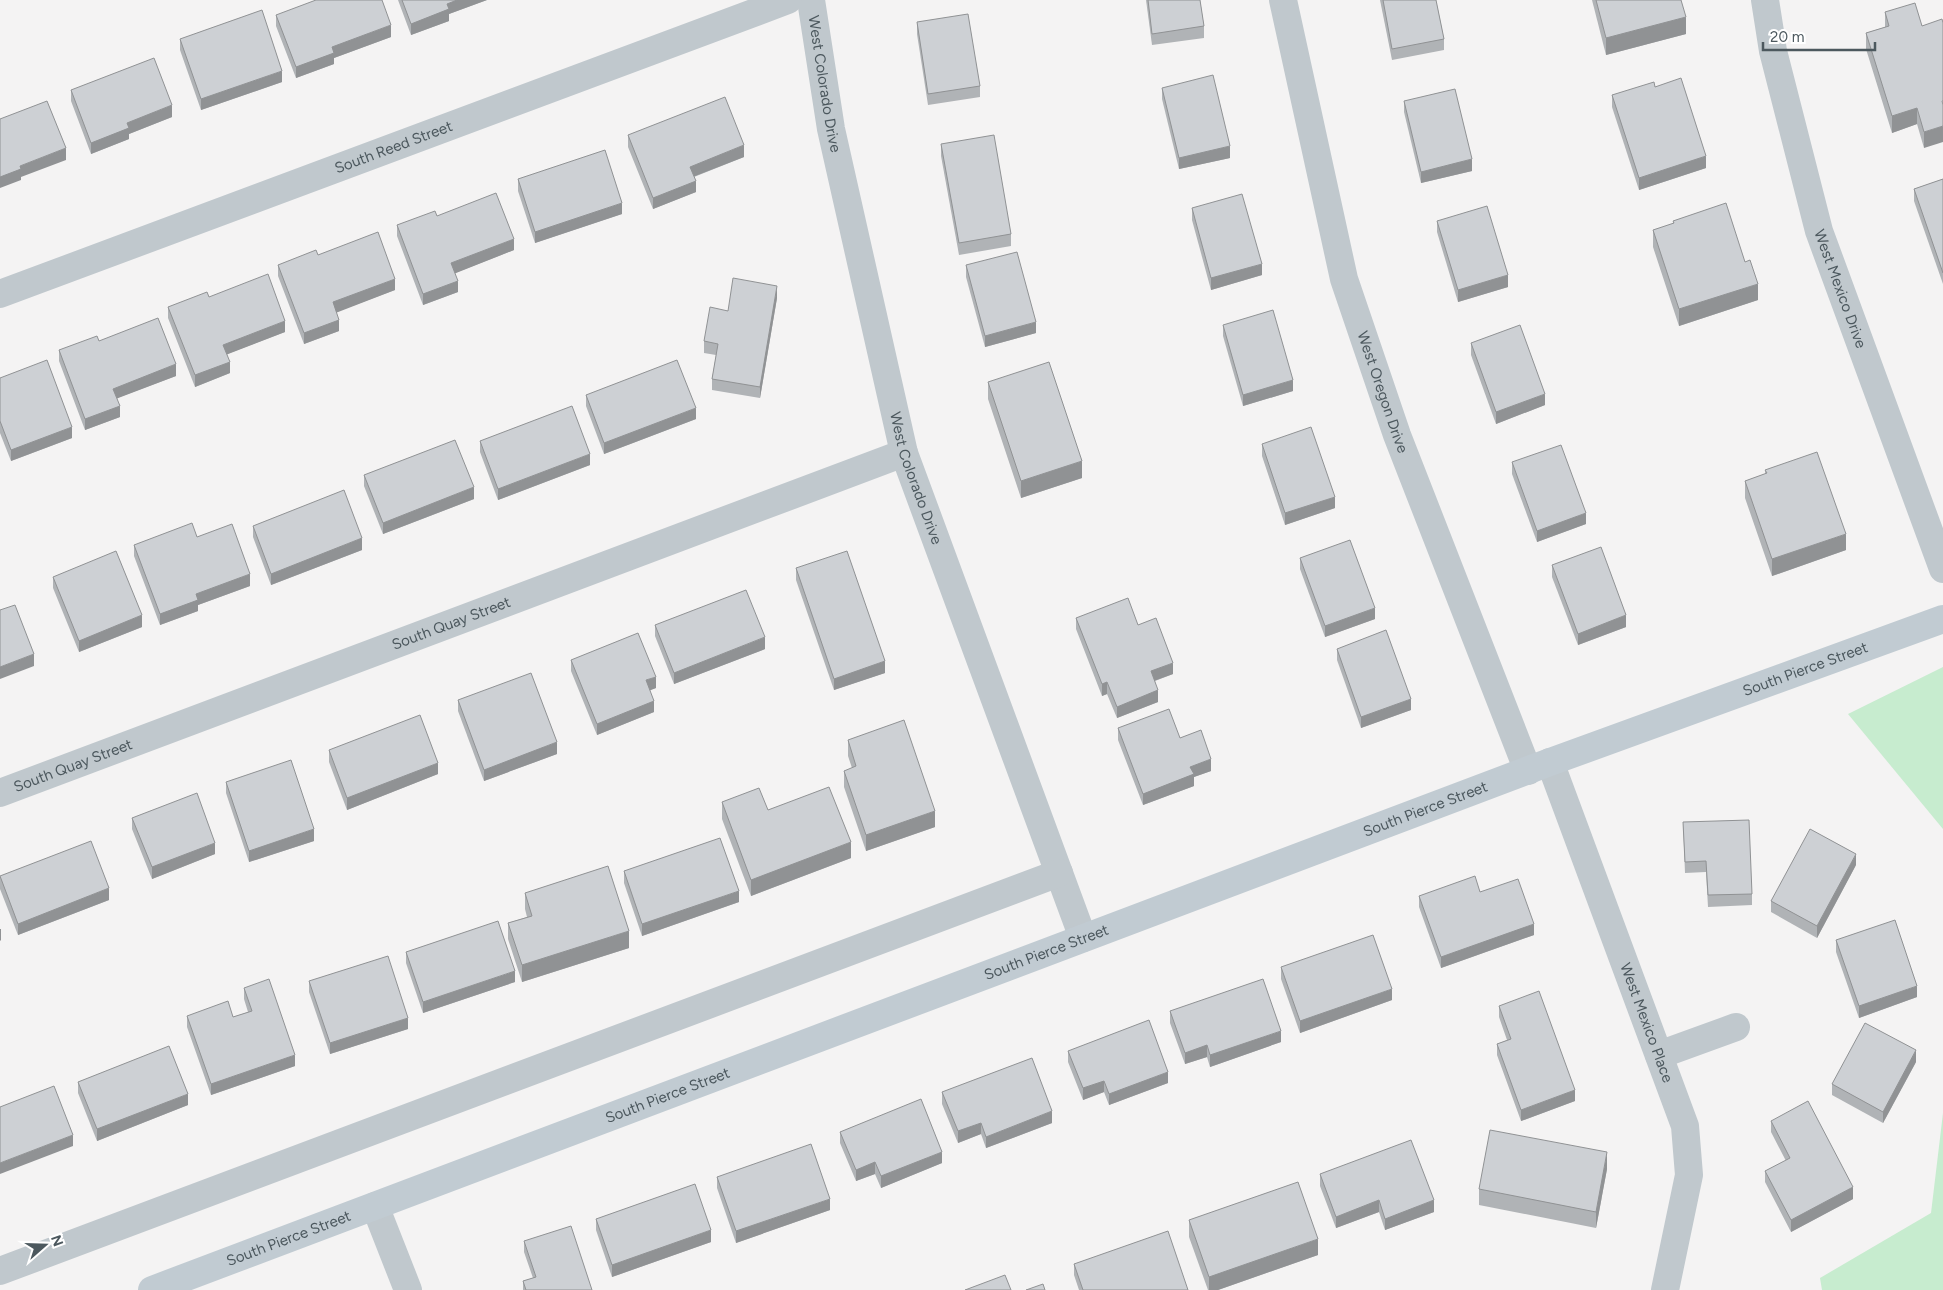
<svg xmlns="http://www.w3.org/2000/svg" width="1943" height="1290" font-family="Figtree,sans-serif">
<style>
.green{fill:#c7eccf}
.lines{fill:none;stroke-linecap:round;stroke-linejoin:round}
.street{stroke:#c0c8cd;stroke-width:28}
.secondary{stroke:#c1cbd2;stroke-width:28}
.wall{fill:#b0b3b6}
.shaded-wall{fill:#909294}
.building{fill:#cdd0d4;stroke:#909294}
.labels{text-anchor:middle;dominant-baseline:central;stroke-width:5;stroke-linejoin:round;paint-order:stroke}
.street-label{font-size:15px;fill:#4c585e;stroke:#fff}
</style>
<rect width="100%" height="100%" fill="#f4f3f3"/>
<g class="green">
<polygon points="1943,667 1943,829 1848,714"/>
<polygon points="1943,1113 1943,1290 1822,1290 1820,1278 1931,1213"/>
</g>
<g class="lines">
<g class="street">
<path id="s1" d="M811,0L831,129L904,453L1083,938"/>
<path id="s2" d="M1283,0L1344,279L1397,435L1528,771"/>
<path id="s3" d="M1765,0L1773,51L1819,231L1943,569"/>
<path id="s4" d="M0,294L788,0"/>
<path id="s5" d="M1550,762L1685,1126L1689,1175L1665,1290"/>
<path id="s6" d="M0,793L904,453"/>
<polyline points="1659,1055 1736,1027"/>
<polyline points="375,1206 408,1290"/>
<polyline points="0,1271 1059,873"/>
</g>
<path class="secondary" id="s7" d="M152,1290L1550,762L1943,619"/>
</g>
<g class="wall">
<polygon points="398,0 487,0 449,14 449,21 411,35"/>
<polygon points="1146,0 1200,0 1204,26 1204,38 1152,45"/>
<polygon points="1380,0 1436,0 1444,39 1444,50 1392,60"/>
<polygon points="1592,0 1681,0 1686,34 1606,55"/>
<polygon points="1885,12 1922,26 1943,23 1924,148 1917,124 1892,133 1866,49 1866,33 1885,27"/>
<polygon points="276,15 391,37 334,58 334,64 296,78 276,26"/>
<polygon points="917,22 980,86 980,97 928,105 917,34"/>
<polygon points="180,39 282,82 201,110 180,50"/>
<polygon points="1655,87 1706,168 1639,190 1612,107 1612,95"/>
<polygon points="1162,88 1230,158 1179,169 1162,99"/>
<polygon points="71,90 172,117 129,134 129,139 91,154 71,101"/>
<polygon points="1404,101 1472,171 1421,183 1404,112"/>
<polygon points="628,135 744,157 694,177 696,192 653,209 628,147"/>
<polygon points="941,144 1011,234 1011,246 959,255 941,156"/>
<polygon points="518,179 622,214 535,243 518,191"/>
<polygon points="1943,179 1943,284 1914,201 1914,189"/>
<polygon points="1192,208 1262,275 1211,290 1192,220"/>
<polygon points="437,216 514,250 455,273 458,292 423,305 397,236 397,225"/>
<polygon points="1437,221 1508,287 1458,302 1437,232"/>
<polygon points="1673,221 1758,300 1679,326 1653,247 1653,230 1673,224"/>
<polygon points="318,255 395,290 336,312 339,331 304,344 278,276 278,265"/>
<polygon points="966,265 1036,333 985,347 966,277"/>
<polygon points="209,297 285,332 227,354 230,373 195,387 168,318 168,307"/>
<polygon points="777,298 760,398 712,390 712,379 716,355 704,353 704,341 728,311"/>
<polygon points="1223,325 1293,391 1243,406 1223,336"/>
<polygon points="99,341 176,376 117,398 120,417 85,430 59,361 59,350"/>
<polygon points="1471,343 1545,405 1496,424 1471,355"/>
<polygon points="0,378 72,438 11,461 0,433"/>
<polygon points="988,382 1082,478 1021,498 988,399"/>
<polygon points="586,395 696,419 604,454 586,406"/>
<polygon points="480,441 590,465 498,500 480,452"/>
<polygon points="1262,444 1335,508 1285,525 1262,456"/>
<polygon points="1512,462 1586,524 1537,542 1512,474"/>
<polygon points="1765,470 1846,550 1772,576 1745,498 1745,481 1765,474"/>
<polygon points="364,475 474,499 383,534 364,486"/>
<polygon points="253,526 362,550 271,585 253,537"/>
<polygon points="197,537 250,586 198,605 198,611 160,625 134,556 134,545"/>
<polygon points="1300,558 1375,619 1325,637 1300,569"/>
<polygon points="1552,565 1626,627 1578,645 1552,577"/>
<polygon points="796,568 885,673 834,690 796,580"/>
<polygon points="53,577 142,627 79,652 53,588"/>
<polygon points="1076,618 1138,625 1173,674 1155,681 1158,702 1117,718 1107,694 1102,696 1076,629"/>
<polygon points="655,625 765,649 674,684 655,636"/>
<polygon points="1337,649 1411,710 1361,728 1337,660"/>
<polygon points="571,660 656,688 649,690 654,712 597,735 571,671"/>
<polygon points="458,700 557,754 484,781 458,711"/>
<polygon points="1118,728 1180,738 1211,771 1194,777 1194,786 1143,805 1118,740"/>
<polygon points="848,740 935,827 866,851 844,787 844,771 852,768 848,756"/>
<polygon points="329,750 438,774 347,810 329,762"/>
<polygon points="226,782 314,841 249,862 226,793"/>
<polygon points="722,802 768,810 851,858 751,896 722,819"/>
<polygon points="132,818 215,854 152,879 132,829"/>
<polygon points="1683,822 1752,894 1752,905 1708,907 1706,872 1685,873"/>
<polygon points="1856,865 1817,938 1771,912 1771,901"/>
<polygon points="624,871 739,902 642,936 624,883"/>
<polygon points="0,876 109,900 18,935 0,889"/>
<polygon points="1480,892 1534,935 1441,968 1419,907 1419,896"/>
<polygon points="525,893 629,948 522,982 508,939 508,923 527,917 525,909"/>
<polygon points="1836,940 1917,997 1859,1018 1836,952"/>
<polygon points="406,952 515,982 423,1013 406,963"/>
<polygon points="1281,967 1392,1000 1300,1033 1281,979"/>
<polygon points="309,981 408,1029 330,1054 309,992"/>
<polygon points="244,988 295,1066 211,1095 187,1027 187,1016 233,1017 248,1012 244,999"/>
<polygon points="1499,1006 1575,1101 1521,1121 1497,1055 1497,1044 1507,1040 1499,1017"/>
<polygon points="1170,1011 1281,1042 1210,1067 1207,1057 1185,1064 1170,1023"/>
<polygon points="1068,1051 1168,1083 1109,1105 1104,1092 1083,1100 1068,1062"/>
<polygon points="1916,1062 1883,1123 1832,1095 1832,1084"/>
<polygon points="78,1082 188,1105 97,1141 78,1093"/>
<polygon points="942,1092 1052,1123 986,1148 981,1134 958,1143 942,1104"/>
<polygon points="1771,1121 1853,1199 1791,1232 1765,1182 1765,1171 1786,1161 1771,1132"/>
<polygon points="840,1132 942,1163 881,1188 875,1174 856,1181 840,1143"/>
<polygon points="1607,1169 1596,1228 1479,1205 1479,1189"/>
<polygon points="1320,1174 1434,1212 1385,1230 1379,1212 1336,1228 1320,1186"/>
<polygon points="717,1177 830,1210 736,1243 717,1188"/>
<polygon points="596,1219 711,1242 612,1277 596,1230"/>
<polygon points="1189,1220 1318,1255 1218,1290 1208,1290 1189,1237"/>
<polygon points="524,1241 592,1290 523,1290 523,1281 533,1278 524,1252"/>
<polygon points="1074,1264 1188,1290 1079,1290 1074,1275"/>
</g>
<g class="shaded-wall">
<polygon points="457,0 487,0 449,14 449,21 411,35 411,24 447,4"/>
<polygon points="1686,17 1686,34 1606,55 1606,38"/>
<polygon points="391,25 391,37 334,58 334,64 296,78 296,67 332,47"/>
<polygon points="282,71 282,82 201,110 201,99"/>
<polygon points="172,105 172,117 129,134 129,139 91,154 91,143 127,123"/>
<polygon points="1917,108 1917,124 1892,133 1892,116"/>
<polygon points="1943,126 1943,142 1924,148 1924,132"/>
<polygon points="744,145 744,157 690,178 690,167"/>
<polygon points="1230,146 1230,158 1179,169 1179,158"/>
<polygon points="66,148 66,160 21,177 21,180 0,188 0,177 20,166"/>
<polygon points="1706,156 1706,168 1639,190 1639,178"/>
<polygon points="1472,159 1472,171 1421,183 1421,172"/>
<polygon points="696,181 696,192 653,209 653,198"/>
<polygon points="622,203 622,214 535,243 535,232"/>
<polygon points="514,239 514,250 451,275 451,263"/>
<polygon points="1262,264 1262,275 1211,290 1211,278"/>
<polygon points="1508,275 1508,287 1458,302 1458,290"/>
<polygon points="395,279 395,290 333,314 333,302"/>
<polygon points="458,281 458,292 423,305 423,294"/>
<polygon points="1758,284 1758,300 1679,326 1679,309"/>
<polygon points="777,286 777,298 760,398 760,387"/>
<polygon points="339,320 339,331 304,344 304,333"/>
<polygon points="285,321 285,332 223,356 223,345"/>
<polygon points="1036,322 1036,333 985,347 985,336"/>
<polygon points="230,362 230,373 195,387 195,375"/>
<polygon points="176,364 176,376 113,400 113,389"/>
<polygon points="1293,380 1293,391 1243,406 1243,395"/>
<polygon points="1545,394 1545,405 1496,424 1496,412"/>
<polygon points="120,406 120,417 85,430 85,419"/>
<polygon points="696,408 696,419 604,454 604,443"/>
<polygon points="72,427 72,438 11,461 11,450"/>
<polygon points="590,454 590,465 498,500 498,489"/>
<polygon points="1082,461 1082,478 1021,498 1021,481"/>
<polygon points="474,487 474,499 383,534 383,523"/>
<polygon points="1335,497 1335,508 1285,525 1285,513"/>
<polygon points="1586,513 1586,524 1537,542 1537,531"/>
<polygon points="1846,534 1846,550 1772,576 1772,559"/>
<polygon points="362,538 362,550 271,585 271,574"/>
<polygon points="250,574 250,586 198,605 198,611 160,625 160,614 196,594"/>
<polygon points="1375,608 1375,619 1325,637 1325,626"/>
<polygon points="142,615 142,627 79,652 79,641"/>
<polygon points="1626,615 1626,627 1578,645 1578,634"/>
<polygon points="765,637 765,649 674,684 674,673"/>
<polygon points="34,654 34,666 0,679 0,667"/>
<polygon points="885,661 885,673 834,690 834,679"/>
<polygon points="1173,663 1173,674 1151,682 1151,671"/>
<polygon points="656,677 656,688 646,692 646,680"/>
<polygon points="1107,682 1107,694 1102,696 1102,684"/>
<polygon points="1158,690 1158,702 1117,718 1117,707"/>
<polygon points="1411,699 1411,710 1361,728 1361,717"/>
<polygon points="654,701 654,712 597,735 597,724"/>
<polygon points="557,742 557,754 484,781 484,770"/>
<polygon points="1211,759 1211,771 1194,777 1194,786 1143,805 1143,794 1190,767"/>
<polygon points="438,763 438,774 347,810 347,798"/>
<polygon points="935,811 935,827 866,851 866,835"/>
<polygon points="314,829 314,841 249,862 249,851"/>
<polygon points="851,842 851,858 751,896 751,880"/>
<polygon points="215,843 215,854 152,879 152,867"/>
<polygon points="1856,854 1856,865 1817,938 1817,926"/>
<polygon points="109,888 109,900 18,935 18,924"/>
<polygon points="739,891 739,902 642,936 642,924"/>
<polygon points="1534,924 1534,935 1441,968 1441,957"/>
<polygon points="0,929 1,929 1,940 0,941"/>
<polygon points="629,931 629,948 522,982 522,965"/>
<polygon points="515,971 515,982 423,1013 423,1002"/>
<polygon points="1917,986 1917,997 1859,1018 1859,1006"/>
<polygon points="1392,989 1392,1000 1300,1033 1300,1021"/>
<polygon points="408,1018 408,1029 330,1054 330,1043"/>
<polygon points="1281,1031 1281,1042 1210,1067 1210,1055"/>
<polygon points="1207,1045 1207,1057 1185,1064 1185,1053"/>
<polygon points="1916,1050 1916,1062 1883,1123 1883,1112"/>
<polygon points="295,1055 295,1066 211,1095 211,1084"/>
<polygon points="1168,1072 1168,1083 1109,1105 1109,1094"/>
<polygon points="1104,1081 1104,1092 1083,1100 1083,1088"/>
<polygon points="1575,1090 1575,1101 1521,1121 1521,1110"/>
<polygon points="188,1094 188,1105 97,1141 97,1129"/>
<polygon points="1052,1111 1052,1123 986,1148 986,1137"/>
<polygon points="981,1123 981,1134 958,1143 958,1131"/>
<polygon points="73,1135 73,1146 0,1174 0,1163"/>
<polygon points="942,1152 942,1163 881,1188 881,1176"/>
<polygon points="1607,1152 1607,1169 1596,1228 1596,1212"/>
<polygon points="875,1162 875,1174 856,1181 856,1170"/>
<polygon points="1853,1187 1853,1199 1791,1232 1791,1220"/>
<polygon points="830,1199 830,1210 736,1243 736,1231"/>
<polygon points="1379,1200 1379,1212 1336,1228 1336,1217"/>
<polygon points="1434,1200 1434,1212 1385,1230 1385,1219"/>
<polygon points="711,1230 711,1242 612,1277 612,1265"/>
<polygon points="1318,1239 1318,1255 1218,1290 1209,1290 1209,1277"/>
</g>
<g class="building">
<polygon points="316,0 382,0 391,25 332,47 334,53 296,67 276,15"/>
<polygon points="402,0 457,0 447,4 449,9 411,24"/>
<polygon points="1148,0 1200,0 1204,26 1152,34"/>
<polygon points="1383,0 1436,0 1444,39 1392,49"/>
<polygon points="1596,0 1681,0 1686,17 1606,38"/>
<polygon points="1915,3 1922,26 1942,19 1943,23 1943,101 1942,101 1943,105 1943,126 1924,132 1917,108 1892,116 1866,33 1889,26 1885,12"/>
<polygon points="262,10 282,71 201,99 180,39"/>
<polygon points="968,14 980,86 928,94 917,22"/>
<polygon points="154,58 172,105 127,123 129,128 91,143 71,90"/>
<polygon points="1213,75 1230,146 1179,158 1162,88"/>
<polygon points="1681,78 1706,156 1639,178 1612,95 1654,82 1655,87"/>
<polygon points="1455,89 1472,159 1421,172 1404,101"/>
<polygon points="725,97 744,145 690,167 696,181 653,198 628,135"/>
<polygon points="47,101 66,148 20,166 21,169 0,177 0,119"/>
<polygon points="994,135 1011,234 959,243 941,144"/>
<polygon points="605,150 622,203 535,232 518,179"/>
<polygon points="1943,179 1943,273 1914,189"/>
<polygon points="496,193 514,239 451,263 458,281 423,294 397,225 435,211 437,216"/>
<polygon points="1242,194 1262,264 1211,278 1192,208"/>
<polygon points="1726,203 1745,262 1750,260 1758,284 1679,309 1653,230 1674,223 1673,221"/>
<polygon points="1487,206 1508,275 1458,290 1437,221"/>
<polygon points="378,232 395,279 333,302 339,320 304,333 278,265 316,250 318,255"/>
<polygon points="1017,252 1036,322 985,336 966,265"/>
<polygon points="268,274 285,321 223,345 230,362 195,375 168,307 207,292 209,297"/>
<polygon points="733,278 777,286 760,387 712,379 718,344 704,341 710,307 728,311"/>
<polygon points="1273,310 1293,380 1243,395 1223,325"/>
<polygon points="158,318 176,364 113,389 120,406 85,419 59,350 97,336 99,341"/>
<polygon points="1520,325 1545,394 1496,412 1471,343"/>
<polygon points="47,360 72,427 11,450 0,421 0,378"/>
<polygon points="677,360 696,408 604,443 586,395"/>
<polygon points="1049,362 1082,461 1021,481 988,382"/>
<polygon points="572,406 590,454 498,489 480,441"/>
<polygon points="1311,427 1335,497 1285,513 1262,444"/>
<polygon points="455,440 474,487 383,523 364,475"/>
<polygon points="1561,445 1586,513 1537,531 1512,462"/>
<polygon points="1817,452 1846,534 1772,559 1745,481 1767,473 1765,470"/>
<polygon points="344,490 362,538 271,574 253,526"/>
<polygon points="192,523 197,537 232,524 250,574 196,594 198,600 160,614 134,545"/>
<polygon points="1350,540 1375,608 1325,626 1300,558"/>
<polygon points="1601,547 1626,615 1578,634 1552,565"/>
<polygon points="116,551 142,615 79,641 53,577"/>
<polygon points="847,551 885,661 834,679 796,568"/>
<polygon points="746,590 765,637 674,673 655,625"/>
<polygon points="1128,598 1138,625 1156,618 1173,663 1151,671 1158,690 1117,707 1107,682 1102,684 1076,618"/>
<polygon points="15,605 34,654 0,667 0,610"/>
<polygon points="1386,630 1411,699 1361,717 1337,649"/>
<polygon points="638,633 656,677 646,680 654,701 597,724 571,660"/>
<polygon points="531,673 557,742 484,770 458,700"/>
<polygon points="1169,709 1180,738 1201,730 1211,759 1190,767 1194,774 1143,794 1118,728"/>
<polygon points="420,715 438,763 347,798 329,750"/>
<polygon points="904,720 935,811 866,835 844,771 856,766 848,740"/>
<polygon points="291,760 314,829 249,851 226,782"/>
<polygon points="829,787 851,842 751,880 722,802 759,788 768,810"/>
<polygon points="197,793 215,843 152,867 132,818"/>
<polygon points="1749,820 1752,894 1708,895 1706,861 1685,862 1683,822"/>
<polygon points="1810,829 1856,854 1817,926 1771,901"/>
<polygon points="720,838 739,891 642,924 624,871"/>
<polygon points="91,841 109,888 18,924 0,876"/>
<polygon points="608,866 629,931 522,965 508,923 532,916 525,893"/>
<polygon points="1475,876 1480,892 1518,879 1534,924 1441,957 1419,896"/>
<polygon points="1895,920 1917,986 1859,1006 1836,940"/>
<polygon points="498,921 515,971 423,1002 406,952"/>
<polygon points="1373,935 1392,989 1300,1021 1281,967"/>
<polygon points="388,956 408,1018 330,1043 309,981"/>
<polygon points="269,979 295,1055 211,1084 187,1016 228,1001 233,1017 252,1011 244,988"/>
<polygon points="1263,979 1281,1031 1210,1055 1207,1045 1185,1053 1170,1011"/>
<polygon points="1539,991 1575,1090 1521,1110 1497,1044 1511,1039 1499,1006"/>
<polygon points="1149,1020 1168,1072 1109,1094 1104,1081 1083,1088 1068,1051"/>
<polygon points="1865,1023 1916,1050 1883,1112 1832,1084"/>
<polygon points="169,1046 188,1094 97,1129 78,1082"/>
<polygon points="1032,1058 1052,1111 986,1137 981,1123 958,1131 942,1092"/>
<polygon points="54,1086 73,1135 0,1163 0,1107"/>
<polygon points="921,1099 942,1152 881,1176 875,1162 856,1170 840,1132"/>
<polygon points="1808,1101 1853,1187 1791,1220 1765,1171 1790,1158 1771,1121"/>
<polygon points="1490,1130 1607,1152 1596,1212 1479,1189"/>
<polygon points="1411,1140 1434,1200 1385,1219 1379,1200 1336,1217 1320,1174"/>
<polygon points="811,1144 830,1199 736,1231 717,1177"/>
<polygon points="1298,1182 1318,1239 1209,1277 1189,1220"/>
<polygon points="695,1184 711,1230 612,1265 596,1219"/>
<polygon points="571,1226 592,1290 526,1290 523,1281 536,1277 524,1241"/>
<polygon points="1168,1231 1188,1290 1083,1290 1074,1264"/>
<polygon points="1005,1275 1011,1290 965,1290"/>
<polygon points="1043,1284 1045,1290 1026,1290"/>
</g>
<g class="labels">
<g class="street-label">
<text stroke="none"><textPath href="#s1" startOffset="85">West Colorado Drive</textPath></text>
<text stroke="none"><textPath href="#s4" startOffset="420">South Reed Street</textPath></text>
<text stroke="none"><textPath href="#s3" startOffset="299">West Mexico Drive</textPath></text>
<text stroke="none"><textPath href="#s2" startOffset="405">West Oregon Drive</textPath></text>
<text stroke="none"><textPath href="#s1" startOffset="490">West Colorado Drive</textPath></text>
<text stroke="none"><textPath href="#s6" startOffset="482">South Quay Street</textPath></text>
<text stroke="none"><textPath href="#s7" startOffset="1766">South Pierce Street</textPath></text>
<text stroke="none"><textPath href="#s6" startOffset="78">South Quay Street</textPath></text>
<text stroke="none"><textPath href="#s7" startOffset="1361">South Pierce Street</textPath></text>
<text stroke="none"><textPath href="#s7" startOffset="956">South Pierce Street</textPath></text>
<text stroke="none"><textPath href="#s5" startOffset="278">West Mexico Place</textPath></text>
<text stroke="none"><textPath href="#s7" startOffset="551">South Pierce Street</textPath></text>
<text stroke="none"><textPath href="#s7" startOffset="146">South Pierce Street</textPath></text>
</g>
</g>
<g transform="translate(45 1245) rotate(70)" stroke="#ffffff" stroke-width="4" paint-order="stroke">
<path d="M0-4L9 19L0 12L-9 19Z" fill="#4c585e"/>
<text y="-8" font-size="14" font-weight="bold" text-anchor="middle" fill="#4c585e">N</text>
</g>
<path d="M1763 42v8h112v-8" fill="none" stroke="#4c585e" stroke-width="2.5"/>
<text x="1770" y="42" font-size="15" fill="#4c585e" stroke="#ffffff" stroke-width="4" paint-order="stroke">20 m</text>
</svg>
